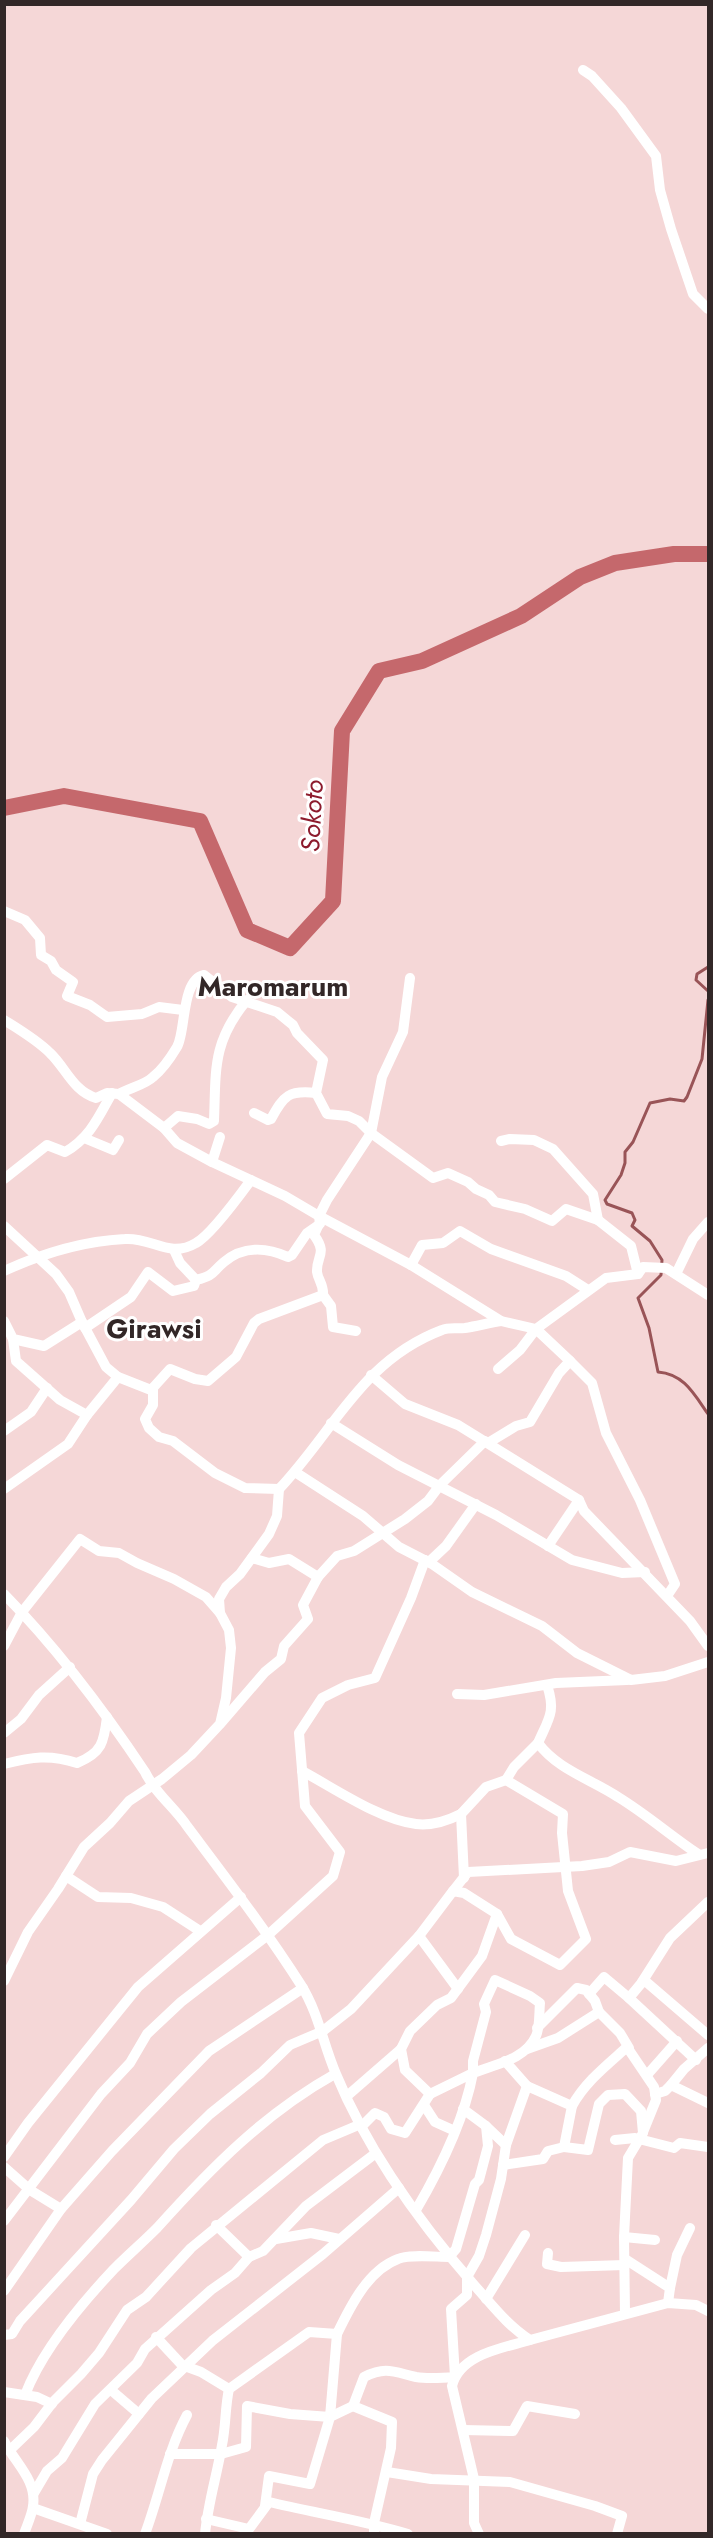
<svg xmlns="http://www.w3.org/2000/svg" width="713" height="2538" font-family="Jost,sans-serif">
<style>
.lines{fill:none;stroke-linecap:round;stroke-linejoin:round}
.stream{stroke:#995457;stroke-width:3}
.river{stroke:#c5686c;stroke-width:16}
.minor{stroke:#fff;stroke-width:10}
.labels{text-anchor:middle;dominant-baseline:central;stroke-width:6;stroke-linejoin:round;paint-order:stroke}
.water-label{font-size:26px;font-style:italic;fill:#8d1b2d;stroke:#fff}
.quarter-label{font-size:27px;font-weight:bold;fill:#322727;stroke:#fff}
</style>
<rect width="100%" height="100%" fill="#f5d7d7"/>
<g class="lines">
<g class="stream">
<polyline points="708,967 697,974 696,980 708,991"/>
<path d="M708,1000L702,1059L687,1097L684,1101L670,1099L650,1103L633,1142L625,1152V1163L621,1175L605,1200L607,1204L632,1213L635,1220L632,1226L650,1241L662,1260L661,1275L638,1298L649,1328L658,1372C684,1374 694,1394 708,1414"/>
</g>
<polyline class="river" points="4,808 64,796 200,821 247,930 290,948 333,901 342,731 379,671 422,661 521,616 580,577 615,563 674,554 708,554"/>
<g class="minor">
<polyline points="583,70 592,76 621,108 656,156 660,190 671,229 693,294 708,309"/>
<polyline points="4,911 25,920 40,938 41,955 51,961 56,970 73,982 67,996 90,1005 107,1017 142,1014 159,1007 183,1010"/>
<path d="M4,1020C20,1030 37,1040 50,1053C66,1068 73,1091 96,1098L107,1093L119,1094L164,1128L177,1143L212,1162L285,1196L319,1216L411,1265L501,1321L536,1329L606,1278L638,1274L643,1267L666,1268L708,1295"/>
<path d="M119,1094C129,1088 145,1085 153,1077C162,1070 171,1057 177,1047C186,1032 181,980 204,975L232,997L277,1012L293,1025L297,1033L323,1060L316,1093L327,1114L348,1116L359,1121L371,1133L433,1178L448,1173L468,1182L476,1189L489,1195L495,1202L525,1209L552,1221L566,1209L598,1220L631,1246L638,1274"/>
<path d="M254,1113L268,1120L271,1119C284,1095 289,1090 316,1093"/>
<path d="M164,1128L178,1116L197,1119L209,1124L214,1121C216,1070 212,1042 247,1000"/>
<polyline points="84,1138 113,1150 119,1140"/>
<polyline points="501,1141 510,1139 534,1140 553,1149 593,1194 598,1220"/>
<polyline points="212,1162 220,1137"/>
<path d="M4,1179L47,1145L65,1152C90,1138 99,1116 112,1093"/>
<path d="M319,1224L314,1235C328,1254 316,1256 317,1272C318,1280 324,1285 323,1295L331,1306L333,1327L356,1331"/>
<polyline points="4,1226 56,1274 69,1292 82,1322 106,1367 118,1377 151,1390 170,1369 195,1379 208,1381 236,1357 254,1323 259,1319 323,1295"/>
<polyline points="174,1250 180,1263 196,1280"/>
<polyline points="411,1265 422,1245 443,1243 460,1231 491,1249 566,1276 588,1290"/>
<path d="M4,1271C41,1254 84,1241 125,1239C152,1237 169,1259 196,1243C211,1235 240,1195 251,1180"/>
<polyline points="676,1274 693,1239 708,1222"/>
<polyline points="4,1321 13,1339 44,1346 82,1322"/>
<path d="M85,1328L131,1297L148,1272L173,1291L194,1286L196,1280C215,1275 211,1273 224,1262C243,1246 266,1247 288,1257L292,1255L307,1233L320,1224L319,1216L327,1200L371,1133L382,1077L403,1032L410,978"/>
<polyline points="13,1339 16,1361 60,1400 87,1415 118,1377"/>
<polyline points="570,1361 592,1383 606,1433 640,1500 675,1584 667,1596"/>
<polyline points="371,1375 405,1404 458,1425 579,1500 584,1511 690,1621 708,1646"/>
<polyline points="153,1388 153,1405 145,1419 149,1428 159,1437 173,1441 215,1473 245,1488 279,1489"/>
<polyline points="331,1423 398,1465 496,1515 572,1560 622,1573 645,1572"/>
<polyline points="4,1431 31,1412 47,1388"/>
<polyline points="488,1443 516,1426 530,1422 559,1373 570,1361 536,1329 520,1350 498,1369"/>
<polyline points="295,1472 363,1516 399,1547 432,1564 472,1592 542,1626 577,1653 631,1680 665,1676 708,1662"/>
<polyline points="4,1489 68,1444 87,1415"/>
<polyline points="548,1546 579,1500"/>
<polyline points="252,1558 269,1563 289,1559 318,1577"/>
<polyline points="429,1562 446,1546 476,1504"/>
<path d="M4,1594C58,1649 103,1709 145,1772C155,1793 174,1807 187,1826C226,1878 266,1930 301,1985C319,2014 323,2044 336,2074C368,2152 420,2223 475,2286C493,2306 508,2326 530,2340L668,2303L696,2305L708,2311"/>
<polyline points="4,1646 22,1612 80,1539 99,1551 119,1553 137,1563 174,1579 206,1597 220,1613"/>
<polyline points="457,1694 484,1695 556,1683 627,1680"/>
<polyline points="221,1723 265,1672 281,1659 284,1646 308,1619 303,1605 318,1577 337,1556 354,1551 405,1519 428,1501 440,1485 485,1441"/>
<polyline points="4,1733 21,1719 39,1695 70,1667"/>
<path d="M538,1743C549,1718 556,1712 547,1685"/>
<path d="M4,1764C32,1757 49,1754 77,1763C102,1753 104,1742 107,1717"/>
<path d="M302,1771C334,1788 380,1820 416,1824C432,1826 447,1821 461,1814"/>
<path d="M506,1780L514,1767L538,1743C558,1770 591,1779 618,1797C646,1814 671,1836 698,1854"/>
<polyline points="66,1876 98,1897 131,1898 163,1907 200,1931"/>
<polyline points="464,1878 461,1814 486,1787 506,1780 563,1814 562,1833 568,1891 586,1939 560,1965 511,1939 497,1914"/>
<polyline points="453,1891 468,1872 582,1866 609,1862 630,1852 676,1861 708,1853"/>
<path d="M4,1981L28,1932L58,1889L84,1847L110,1823L129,1801L162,1779L191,1755L220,1724L226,1698L231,1648L229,1630L220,1613L219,1599L226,1587L240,1574L269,1534L277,1516L279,1489C334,1431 362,1360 442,1330C449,1327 457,1329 465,1328C477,1326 489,1323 501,1321"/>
<polyline points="642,1982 670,1938 708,1902"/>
<polyline points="589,1994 604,1977 629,1998 644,1980 708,2035"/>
<polyline points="629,1998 696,2060"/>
<polyline points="599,2012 620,2033 629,2048"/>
<polyline points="527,2049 558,2038 599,2012 595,2001 586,1990 577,1988 537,2028"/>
<polyline points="505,2061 527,2086"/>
<polyline points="647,2075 677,2041"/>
<polyline points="671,2085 684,2069 708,2048"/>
<polyline points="655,2094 665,2091 671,2085 708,2103"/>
<polyline points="347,2096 401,2049"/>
<polyline points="424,2105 435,2122 455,2131"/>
<path d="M572,2106C585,2082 607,2065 627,2047L654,2087L656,2100L643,2132"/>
<polyline points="463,2109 486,2126"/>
<polyline points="362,2126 375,2113 384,2117 391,2129 405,2133 430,2094"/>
<polyline points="615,2140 635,2138 674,2148 680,2143 708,2147"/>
<polyline points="4,2157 28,2123 138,1987 241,1897"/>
<polyline points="503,2165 543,2159 548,2151 564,2147"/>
<polyline points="4,2167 30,2190 61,2209"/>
<path d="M416,2210C440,2169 464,2121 473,2073C495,2064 525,2060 536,2036C540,2027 539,2013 540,2003L530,1996L495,1980L484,2004L486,2012L473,2061V2073L430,2094L405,2070L401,2049L410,2031L437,2005L451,1998L482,1956L497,1914L464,1893L453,1891L419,1936"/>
<polyline points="4,2221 101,2094 130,2063 147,2034 181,2002 268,1935 333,1876 340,1852 305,1806 299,1733 322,1698 348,1685 375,1678 411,1598 425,1560"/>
<polyline points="216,2225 249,2257 263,2251 306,2206 376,2153"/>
<polyline points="624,2237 655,2240"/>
<polyline points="276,2239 311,2233 339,2239"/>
<polyline points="548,2253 547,2264 561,2267 625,2265"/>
<polyline points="625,2259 670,2288 668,2303"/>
<polyline points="670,2288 677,2255 690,2228"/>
<polyline points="4,2291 61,2209 112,2151 209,2051 303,1988"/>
<polyline points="486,2299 525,2235"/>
<polyline points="4,2335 12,2334 20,2321 131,2200 174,2149 210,2114 261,2073 290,2045 323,2031 351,2009 419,1936 458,1989"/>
<polyline points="156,2337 182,2365 201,2372 229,2389"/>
<polyline points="111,2390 139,2414"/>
<polyline points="4,2392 37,2397 52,2404"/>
<path d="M25,2395C42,2350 81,2304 114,2269C128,2255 143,2242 157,2228C211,2168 265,2113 335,2074"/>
<polyline points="463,2430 513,2431 527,2406 575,2414"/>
<path d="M4,2441C15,2463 37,2480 33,2506C32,2515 27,2525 24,2534"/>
<polyline points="10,2450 34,2427 53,2402 81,2374 99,2353 127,2310 146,2297 191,2248 323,2140 361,2124"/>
<polyline points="170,2454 221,2454 246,2447 247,2406 290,2414 330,2417 337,2334"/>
<polyline points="387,2472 431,2479 510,2482 595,2506 622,2516 617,2534"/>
<polyline points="34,2493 47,2471 62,2458 95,2404 137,2363 145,2349 211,2290 235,2273 249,2257"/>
<polyline points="265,2506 269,2476 310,2484 330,2417 353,2406"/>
<polyline points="33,2508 107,2534"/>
<path d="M206,2519L249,2529L269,2502C315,2513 362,2520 408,2534"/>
<polyline points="80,2524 93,2474 102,2460 152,2398 212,2341 323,2254 399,2188"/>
<path d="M145,2534C160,2494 167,2452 187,2415"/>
<path d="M205,2534C208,2503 217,2475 222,2445C226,2426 225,2407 229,2389L309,2332L337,2334C350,2307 368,2270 398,2259C409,2254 436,2257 449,2257L456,2249L475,2184L479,2180L488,2146L486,2126L506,2145"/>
<path d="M374,2534V2523L391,2448L392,2422L353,2406L364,2377C386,2366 394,2372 416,2377C428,2379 442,2378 455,2377L451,2309L467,2295V2277L479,2256L486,2235L501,2179L506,2145L527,2086L572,2106L564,2147L588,2150L599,2104L608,2095L625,2094L641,2111L643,2133L628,2158L624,2237L625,2314"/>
<path d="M479,2534L474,2523V2479L452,2386C460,2354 503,2348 530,2340"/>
</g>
</g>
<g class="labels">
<g class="water-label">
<text transform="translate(312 816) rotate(-87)">Sokoto</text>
</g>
<g class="quarter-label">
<text x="273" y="986">Maromarum</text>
<text x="154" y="1328">Girawsi</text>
</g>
</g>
<rect width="713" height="2538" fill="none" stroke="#322727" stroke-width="12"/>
</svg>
